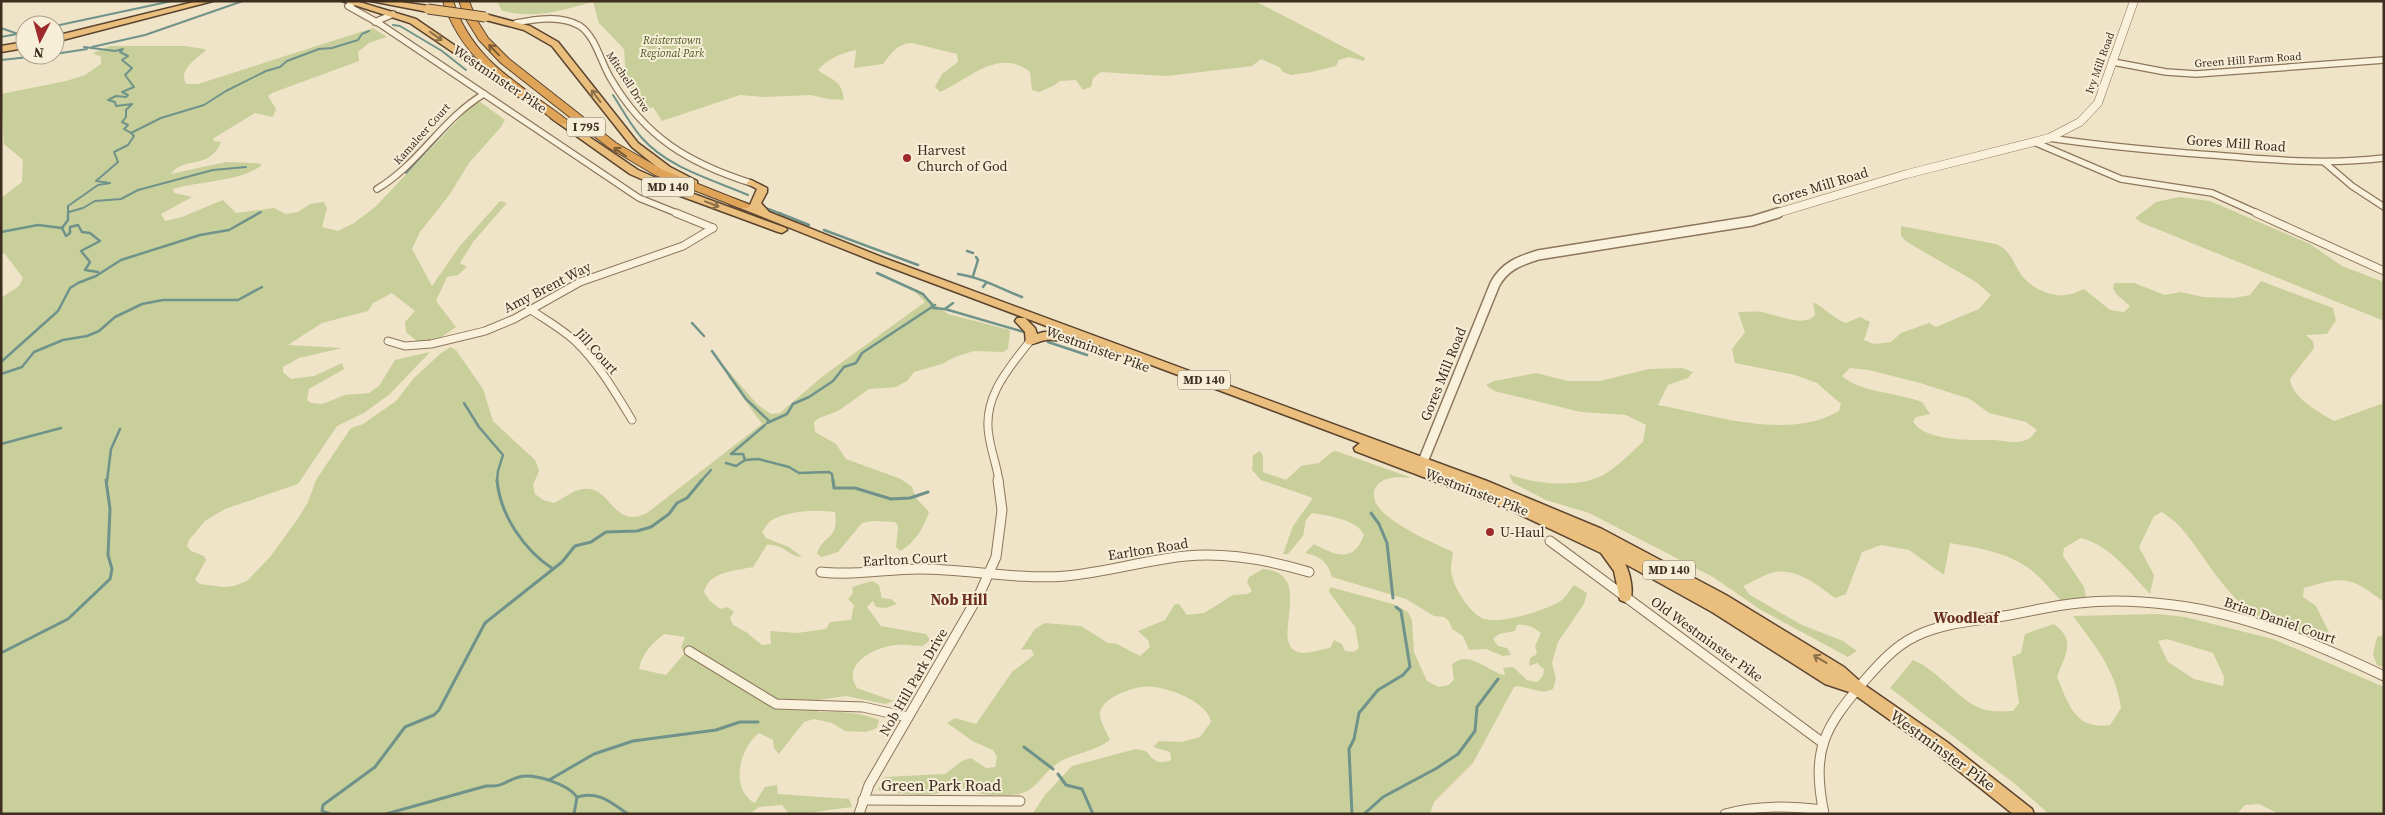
<svg xmlns="http://www.w3.org/2000/svg" width="2385" height="815" viewBox="0 0 2385 815" font-family="'Source Serif 4',serif">
<style>
.green{fill:#c9cf9b;fill-rule:evenodd}
.lines{fill:none;stroke-linecap:round;stroke-linejoin:round}
.stream-far2{stroke:#6f938a;stroke-width:2}
.stream-far1{stroke:#6f938a;stroke-width:2.5}
.stream{stroke:#6f938a;stroke-width:3}
.minor-far2-casing{stroke:#8d765c;stroke-width:8}
.minor-far1-casing{stroke:#8d765c;stroke-width:9}
.minor-casing{stroke:#8d765c;stroke-width:11}
.tertiary-far1-casing{stroke:#8d765c;stroke-width:9}
.tertiary-casing{stroke:#8d765c;stroke-width:12}
.trunk-casing{stroke:#5b4430;stroke-width:3}
.motorway-casing{stroke:#5b4430;stroke-width:2}
.minor-far2{stroke:#faf1dc;stroke-width:5.5}
.minor-far1{stroke:#faf1dc;stroke-width:7}
.minor{stroke:#faf1dc;stroke-width:9}
.tertiary-far1{stroke:#faf1dc;stroke-width:8}
.tertiary{stroke:#faf1dc;stroke-width:9}
.trunk{fill:#eabe7c;fill-rule:evenodd}
.motorway{fill:#e0a458;fill-rule:evenodd}
.trunk-bridge-casing{stroke:#5b4430;stroke-width:11;stroke-linecap:butt}
.trunk-bridge{stroke:#eabe7c;stroke-width:9}
.oneway{stroke:#8b6f49}
.oneway2{stroke:#7e5d36}
.poi-dot{fill:#9e2a2b;stroke:#f7eed8;stroke-width:2}
.labels{text-anchor:middle;dominant-baseline:central;stroke-width:4;stroke-linejoin:round;paint-order:stroke}
.far-park-label{font-size:11px;font-style:italic;fill:#4d5a26;stroke:#f7eed8}
.far-street-label{font-size:11px;fill:#3d2e20;stroke:#f7eed8}
.shield{fill:#f7eed8;stroke:#756857;stroke-width:1}
.shield-label{font-size:12px;font-weight:bold;fill:#3d2e20}
.street-label{font-size:14px;fill:#3d2e20;stroke:#f7eed8}
.poi-label{font-size:14px;fill:#3d2e20;stroke:#f7eed8;text-anchor:start}
.neighbourhood-label{font-size:15px;font-weight:bold;fill:#6b2e1e;stroke:#f7eed8}
.near-street-label{font-size:16px;fill:#3d2e20;stroke:#f7eed8}
</style>
<rect width="100%" height="100%" fill="#f0e4c8"/>
<g class="green">
<path d="M497 1H1255L1365 58 1364 61 1349 57 1339 60 1336 66 1312 72 1291 75 1283 72 1279 67 1261 59 1252 66 1167 76 1101 72 1093 78 1091 87 1083 90 1076 80 1060 81 1053 86 1039 92 1032 90 1030 72C998 47 970 79 940 92L935 87 942 74 958 62 957 54 912 43C896 44 892 53 883 64L854 68 856 50C842 53 827 59 818 70 832 81 842 79 844 100L828 99 811 95 765 97 740 95 662 121 653 107 643 111 626 79 624 49 599 23 593 2C559 11 537 19 502 11Z"/>
<path d="M373 28 387 37 369 43 358 52 359 61 272 93 268 96 276 109 273 117 255 113 214 138 213 141 221 142C209 171 185 155 171 174L226 162 257 163 262 165C241 182 199 181 173 189L174 193 192 197 161 214 165 221 182 217 223 200 236 213 274 208 286 214 298 212 310 204 324 202 327 208 322 227 338 231 354 223 375 207 460 118 475 98 505 120 501 127 469 163 450 194 420 232 412 249 432 286 459 247 500 201 507 203 473 242 460 263 467 267 458 275 447 277 436 301 456 327 437 340 418 342 406 332 405 322 415 311 392 293 373 303 368 311 322 323 288 345 342 348 299 358 283 367V372L291 379 314 376 342 363 344 369 309 389 307 400 311 403 322 404 345 395 369 393 379 386 395 360 430 352 390 394 364 413 337 426 298 484 225 509 205 521 189 540 187 546 191 551 204 556 206 560 195 580 200 584 224 587 234 586 247 581 270 557 299 517 308 502 316 480 351 428 363 424 396 401 414 378 440 354 450 347 456 350 483 389 493 421 535 460 539 471 533 485 535 494 543 500 554 503C563 499 573 490 583 489 612 485 612 530 647 513L762 424 728 377 724 366 757 404 771 414 780 413 823 376 925 302 917 294 916 289 948 314 1010 330 1008 349 1003 352 974 351 955 357 942 364 914 372 907 381 896 387 869 389 838 411 819 418 814 422 815 432 836 444 846 459 901 479 912 487 916 498 929 512C924 527 915 543 900 551L896 547 898 526 895 522 872 521 862 523 838 552 822 557 817 554C823 533 839 542 835 512 816 510 789 510 772 520 768 522 765 528 762 532L766 538 789 547 802 557C788 557 783 543 767 545L753 567C735 571 709 571 704 592L710 601 720 609 728 607 734 612 730 618 733 625 746 632 762 645 771 644 770 631 797 633 826 629 830 622 851 620 854 605 848 599 853 593 852 587 872 581 879 585 882 598 891 599 897 604 886 608 876 607 873 601 867 607 881 626 926 634 930 640 923 646C914 646 905 644 896 645 875 647 841 664 857 688L894 701 885 704 846 696 818 700 813 708 819 712C841 711 858 712 879 720L877 728 866 732 845 731 832 723 814 719 804 722 779 754 774 748 773 740 759 733C740 747 729 789 755 803L765 787 777 785 778 794 849 799 852 807C831 809 811 814 789 814L782 805 759 807 749 814H1V298L19 286 23 278 5 254 1 253V198L22 182 23 160 4 144 1 94 66 81 85 75 101 64V57L93 53 110 46H185L204 49 206 50C197 59 178 69 186 84H198ZM664 634 685 637 681 648 685 653 666 675 639 669C641 655 653 642 664 634Z"/>
<path d="M2179 197 2210 201 2310 244 2342 266 2384 282V321L2142 223 2135 218 2156 202Z"/>
<path d="M1901 226 1996 244C2012 251 2013 264 2023 277 2032 288 2051 297 2065 295 2071 295 2079 291 2084 289L2110 310 2124 312 2130 306 2116 294 2113 288 2114 283H2134L2165 295 2181 292 2203 297 2234 298 2250 295 2261 281 2333 308 2336 320 2327 334 2306 335 2313 341 2314 348 2290 379C2291 397 2320 413 2334 421L2384 403V602C2349 576 2345 576 2304 588L2303 597 2316 606 2329 632 2326 640C2304 633 2264 626 2247 610 2231 595 2215 575 2203 557 2190 539 2181 524 2162 512L2154 516 2139 547 2154 575 2150 594C2129 572 2111 546 2081 538L2064 548 2063 556 2084 587 2086 597 2062 602C2052 591 2042 579 2031 570 2008 552 1978 548 1950 543L1944 575 1909 550 1881 545 1862 552 1846 594 1835 598C1818 585 1794 566 1771 573 1762 576 1752 582 1743 586L1750 595 1802 625 1843 641 1857 651 1848 657 1761 610 1713 577 1589 513 1546 500 1513 483 1509 474C1532 484 1578 488 1601 476 1616 469 1630 453 1643 442L1646 425 1626 415 1581 412 1494 391 1486 385 1494 381 1536 373 1568 381H1600L1649 369 1682 368 1693 372 1688 378 1668 385 1658 405C1713 415 1789 441 1839 411L1841 404 1817 383 1795 375 1735 363 1732 349 1745 332 1738 312C1746 312 1754 311 1762 312 1778 315 1803 328 1815 315L1813 302C1825 308 1833 318 1846 323L1860 317 1870 322 1864 340 1874 344 1891 342 1901 333 1929 323 1936 327 1979 309 1991 295 1976 282 1907 242 1901 236ZM1850 368 1869 370 1920 383 1970 399 1989 413 2026 422 2037 430C2033 434 2031 439 2026 440 2016 444 2004 441 1994 440 1974 440 1924 442 1913 421L1916 417 1930 414 1922 402C1900 393 1858 392 1842 376Z"/>
<path d="M1260 451 1263 456V472L1286 480 1301 466 1319 463 1332 452 1336 451 1412 478C1400 477 1384 475 1376 487 1360 514 1435 543 1453 552 1452 558 1451 565 1451 571 1453 586 1467 609 1480 617 1495 627 1548 610 1562 600 1566 596 1570 590 1574 585L1587 593 1584 604 1558 642 1552 663 1556 679 1553 689 1544 692 1518 686 1514 687 1473 763 1434 802 1430 814H1029L1033 813 1045 795 1072 766 1136 749 1146 751C1154 761 1159 765 1171 760L1170 752 1153 747 1159 741 1181 742 1200 737 1211 722C1208 701 1161 683 1141 687 1128 689 1098 700 1100 716 1101 723 1107 733 1110 740 1096 751 1076 753 1061 761 1048 768 1041 782 1029 790 1012 800 982 793 964 792L962 784 954 780C950 785 946 792 939 793 923 797 895 793 878 790L884 777 945 774 962 761 971 758 986 768 995 767 997 757 993 750 974 742 947 723 955 718 976 724 1012 672 1034 655 1031 649 1021 650 1035 629 1045 623 1081 626 1108 643 1117 644 1140 656 1150 647 1148 640 1138 631 1165 620 1175 604H1179L1187 615 1204 613 1233 595 1247 594 1252 591 1247 582 1249 577 1263 569C1320 573 1263 650 1303 653 1311 653 1322 649 1330 648L1334 640 1342 644 1345 651 1354 652 1359 648 1355 627 1329 592 1330 587 1393 604 1408 612 1412 620 1414 652 1427 681 1439 687 1449 685 1454 679 1452 665C1467 648 1488 672 1505 675L1503 668 1513 667 1527 680 1537 682 1543 676 1544 669 1537 663 1529 666 1530 658 1537 654 1535 646 1541 633C1534 627 1527 624 1517 625L1515 631 1499 634 1493 639 1498 646 1507 648 1511 655 1503 656 1486 649 1469 650 1463 636 1452 629 1449 621 1444 617 1434 616 1406 599 1332 577C1327 561 1321 557 1305 553L1314 544C1335 555 1353 564 1364 535 1358 520 1327 515 1312 513L1306 520 1303 536 1288 554H1283L1293 526 1313 498 1261 480 1252 470 1253 455Z"/>
<path d="M2158 614 2185 617 2273 639 2384 687V814H2279L2259 804 2245 805 2237 814H2049L2015 784 1890 688 1913 660C1939 670 1962 705 1986 710 1994 712 2005 711 2013 711L2019 703 2012 657 2021 653 2025 634 2054 624C2077 641 2065 654 2057 677 2069 705 2075 730 2110 725L2121 708C2115 669 2096 647 2073 616ZM2167 639 2213 653 2224 677 2223 686 2194 679 2168 662 2158 641Z"/>
<path d="M2384 635V668L2377 665 2373 654 2377 637Z"/>
</g>
<g class="lines">
<g class="stream-far2">
<path d="M1 12V17"/>
<path d="M393 25 400 26 442 51 466 70"/>
<path d="M55 26 172 1"/>
<path d="M1 28 18 34"/>
<path d="M17 33 25 31"/>
<path d="M1 37 17 34"/>
<path d="M84 47 115 51 123 49 120 52 128 56 122 60 132 68 125 75 134 87 122 92 128 95 126 97 116 96 108 100 115 102 116 106 132 104 126 110V117L122 122 128 125 124 129 131 133"/>
<path d="M92 47 145 35 243 1"/>
<path d="M55 54 87 49"/>
<path d="M1 60 48 55"/>
<path d="M613 95C622 109 630 124 641 137 668 168 711 179 748 195"/>
<path d="M131 133 161 118 204 105 226 91 266 71 280 67 287 61 319 49 332 48 358 40 362 34 369 31"/>
<path d="M406 173 453 122"/>
<path d="M766 208 782 214"/>
<path d="M69 212 83 208 95 201 121 199 138 190 213 170 246 167"/>
<path d="M68 214V206L98 185 110 183 96 181 118 162 114 152 128 145 134 136 131 133"/>
<path d="M257 214 261 212"/>
</g>
<g class="stream-far1">
<path d="M779 213 809 225"/>
<path d="M62 228 68 220V213"/>
<path d="M62 228 66 236 70 233V227L78 225 82 232 90 233 100 241 81 251 90 262 85 270 98 272"/>
<path d="M824 230 918 265"/>
<path d="M1 232 38 225 62 228"/>
<path d="M967 251 973 253"/>
<path d="M877 273 923 294 934 307"/>
<path d="M958 274C980 277 1001 289 1022 297"/>
<path d="M973 276 978 260 976 257"/>
<path d="M983 287 986 283"/>
<path d="M933 308 945 309 1024 332"/>
<path d="M945 309 953 303"/>
<path d="M692 323 704 336"/>
<path d="M1048 342 1087 355"/>
<path d="M712 351 746 399 770 422"/>
<path d="M1 362 58 311 70 288 78 283 96 276 121 260 200 235 229 230 259 213"/>
<path d="M1 374 22 367 34 352 63 340 87 336 99 331 115 317 142 304 163 300H238L262 287"/>
<path d="M464 403 479 427 503 455 498 471 497 481"/>
<path d="M767 423 787 414 793 404 809 397 833 381 844 367 856 363 862 353 935 305"/>
<path d="M1 444 61 428"/>
<path d="M731 454 765 425"/>
<path d="M732 454H743L745 460"/>
<path d="M726 463 736 466 745 460 758 459 789 467 799 473 829 472 832 474 833 481"/>
<path d="M107 481 111 449 120 429"/>
<path d="M701 481 711 470"/>
</g>
<g class="stream">
<path d="M497 480C500 515 524 550 553 569"/>
<path d="M833 480 834 488H855L891 499 910 498 928 492"/>
<path d="M1371 513 1379 524 1387 543 1393 598"/>
<path d="M1 653 68 619 110 579 112 569 108 555 110 509 106 480"/>
<path d="M1024 747 1053 769"/>
<path d="M1058 774 1066 785 1082 789 1093 814"/>
<path d="M549 780 594 754 633 741 716 730 740 722H758"/>
<path d="M577 797C599 791 610 802 628 814"/>
<path d="M330 814 322 811 323 805 375 767 405 727 434 715 439 710 485 623 562 562 575 546 591 542 606 532 637 531 651 527 669 514 677 503 687 498 702 480"/>
<path d="M386 814 486 786C505 787 504 781 519 777 534 773 568 784 577 797"/>
<path d="M574 814 577 797"/>
<path d="M1352 814 1349 749 1354 739 1359 713 1378 690 1403 675 1410 667 1401 611 1396 607"/>
<path d="M1364 814 1383 797 1437 768 1458 754 1475 731 1477 707 1498 679"/>
</g>
<defs>
<g id="minor-far2">
<path d="M353 3 348 6 380 24 639 198 679 214"/>
<path d="M375 22 393 14"/>
<path d="M516 23C536 19 561 15 580 26 596 37 601 63 611 79 645 137 688 163 751 183"/>
<path d="M2113 62 2166 72 2196 74 2384 60"/>
<path d="M2049 138C2103 146 2158 151 2212 155 2270 160 2327 165 2384 158"/>
<path d="M2034 142 2121 179 2212 193 2259 214"/>
<path d="M2324 162 2352 186 2384 207"/>
<path d="M377 189C419 164 442 119 484 94"/>
</g>
<g id="minor-far1">
<path d="M676 213 713 228"/>
<path d="M2256 213 2384 271"/>
<path d="M531 310C546 320 562 329 575 341 599 364 615 392 632 420"/>
<path d="M388 341 405 346 431 344 485 331 514 319 580 282 683 246 713 228"/>
<path d="M999 481C997 466 991 451 989 436 982 398 1008 369 1030 341"/>
</g>
<g id="minor">
<path d="M1550 541 1823 743"/>
<path d="M821 572C854 576 886 569 919 569 969 569 1017 580 1066 576 1107 572 1146 560 1186 556 1228 552 1269 560 1309 572"/>
<path d="M689 651 776 704 863 707 908 717"/>
<path d="M863 800 1020 801"/>
<path d="M859 814 869 785 980 593 996 557 1002 510 998 480"/>
<path d="M1725 814C1758 805 1790 806 1823 810"/>
<path d="M1824 814C1811 749 1824 728 1865 680 1880 663 1895 646 1916 636 1943 623 1974 621 2004 616 2029 612 2054 605 2079 603 2110 599 2142 601 2173 605 2247 614 2317 644 2384 676"/>
</g>
<path id="tertiary-far1" d="M1774 214 1907 174 2049 138 2080 122 2098 103 2134 1"/>
<path id="tertiary" d="M1420 469 1495 284C1505 266 1519 261 1538 255L1752 221 1778 213"/>
<g id="trunk">
<path d="M198 1H213L55 42V36Z"/>
<path d="M342 1H356L416 19 527 95 525 97H519L410 23Z"/>
<path d="M371 1H394L428 6 432 9 428 12Z"/>
<path d="M485 14 530 26 558 42 638 143 670 167 697 181V185H689L662 171 632 147 552 46 524 30 482 19V15Z"/>
<path d="M25 42V48L1 52V46Z"/>
<path d="M554 113 638 170 683 190 786 228 787 230 782 233 778 232 675 194 630 174 551 118V114Z"/>
<path d="M751 180 767 188V192L761 203 769 212 884 258 1487 481 1602 529 1726 595 1844 667 1863 684 1947 742 2032 809 2034 814H2013L1935 752 1852 693 1825 684 1712 612 1631 567 1625 564C1630 572 1634 592 1630 600L1625 602 1620 600 1614 571 1601 553 1510 510 1355 451 1354 448 1360 443 1071 335 1070 340C1062 342 1054 339 1046 340 1038 341 1033 346 1026 344L1025 332 1015 321 1017 318H1025L1035 328 1037 334 1044 332 1065 333 876 262 730 204 729 202 734 199 750 205 757 189 746 183Z"/>
</g>
<g id="motorway">
<path d="M443 1H453C473 62 519 83 567 120V124H559C511 87 463 63 443 1Z"/>
<path d="M459 1H469L476 19 488 38 509 59 616 143 663 170 748 204 750 206 748 208H740L655 175 608 147 501 63 479 40 466 19Z"/>
</g>
</defs>
<use href="#minor-far2" class="minor-far2-casing"/>
<use href="#minor-far1" class="minor-far1-casing"/>
<use href="#minor" class="minor-casing"/>
<use href="#tertiary-far1" class="tertiary-far1-casing"/>
<use href="#tertiary" class="tertiary-casing"/>
<use href="#trunk" class="trunk-casing"/>
<use href="#motorway" class="motorway-casing"/>
<use href="#minor-far2" class="minor-far2"/>
<use href="#minor-far1" class="minor-far1"/>
<use href="#minor" class="minor"/>
<use href="#tertiary-far1" class="tertiary-far1"/>
<use href="#tertiary" class="tertiary"/>
<use href="#trunk" class="trunk"/>
<use href="#motorway" class="motorway"/>
<defs>
<path id="trunk-bridge" d="M428 9 485 17"/>
</defs>
<use href="#trunk-bridge" class="trunk-bridge-casing"/>
<use href="#trunk-bridge" class="trunk-bridge"/>
</g>
<defs><path id="oneway-shaft" d="M-6 0H5M1.5-3L5.5 0L1.5 3" fill="none" stroke-width="1.6" stroke-linecap="round" stroke-linejoin="round" transform="scale(1.25)"/></defs>
<g class="oneway">
<use href="#oneway-shaft" transform="translate(436 36) rotate(35)"/>
<use href="#oneway-shaft" transform="translate(596 96) rotate(-127)"/>
<use href="#oneway-shaft" transform="translate(712 204) rotate(21)"/>
<use href="#oneway-shaft" transform="translate(1820 659) rotate(-149)"/>
</g>
<g class="oneway2">
<use href="#oneway-shaft" transform="translate(494 50) rotate(-134)"/>
<use href="#oneway-shaft" transform="translate(620 152) rotate(-144)"/>
</g>
<g class="poi-dot">
<circle cx="907" cy="158" r="5"/>
<circle cx="1490" cy="532" r="5"/>
</g>
<g class="labels">
<g class="far-park-label">
<text x="672" y="40">Reisterstown<tspan x="672" dy="13">Regional Park</tspan></text>
</g>
<g class="far-street-label">
<text transform="translate(2248 60) rotate(-4)">Green Hill Farm Road</text>
<text transform="translate(2100 63) rotate(-70)">Ivy Mill Road</text>
<text transform="translate(628 82) rotate(57)">Mitchell Drive</text>
<text transform="translate(422 134) rotate(-48)">Kamaleer Court</text>
</g>
<g class="shield">
<rect x="567" y="117.5" width="38" height="19" rx="4"/>
<rect x="642" y="177.5" width="52" height="19" rx="4"/>
<rect x="1178" y="370.5" width="52" height="19" rx="4"/>
<rect x="1643" y="560.5" width="52" height="19" rx="4"/>
</g>
<g class="shield-label">
<text x="586" y="127">I 795</text>
<text x="668" y="187">MD 140</text>
<text x="1204" y="380">MD 140</text>
<text x="1669" y="570">MD 140</text>
</g>
<g class="street-label">
<text transform="translate(500 79) rotate(34)">Westminster Pike</text>
<text transform="translate(2236 143) rotate(4)">Gores Mill Road</text>
<text transform="translate(1820 186) rotate(-17)">Gores Mill Road</text>
<text transform="translate(547 287) rotate(-27)">Amy Brent Way</text>
<text transform="translate(1098 349) rotate(20)">Westminster Pike</text>
<text transform="translate(597 351) rotate(48)">Jill Court</text>
<text transform="translate(1443 374) rotate(-68)">Gores Mill Road</text>
<text transform="translate(1477 492) rotate(21)">Westminster Pike</text>
<text transform="translate(1148 549) rotate(-9)">Earlton Road</text>
<text transform="translate(905 559) rotate(-3)">Earlton Court</text>
<text transform="translate(2280 620) rotate(19)">Brian Daniel Court</text>
<text transform="translate(1707 639) rotate(36)">Old Westminster Pike</text>
<text transform="translate(913 682) rotate(-60)">Nob Hill Park Drive</text>
</g>
<g class="poi-label">
<text x="917" y="150">Harvest<tspan x="917" dy="16">Church of God</tspan></text>
<text x="1500" y="532">U-Haul</text>
</g>
<g class="neighbourhood-label">
<text x="959" y="599">Nob Hill</text>
<text x="1966" y="617">Woodleaf</text>
</g>
<g class="near-street-label">
<text transform="translate(1943 750) rotate(36)">Westminster Pike</text>
<text x="941" y="785">Green Park Road</text>
</g>
</g>
<rect width="2385" height="815" fill="none" stroke="#3d2e20" stroke-width="5"/>
<g transform="translate(40 40) rotate(186)"><circle r="24" fill="#f7eed8" stroke="#ada18e"/>
<path d="M0-4L9 19L0 12L-9 19Z" fill="#9e2a2b"/>
<text y="-8" font-size="14" font-weight="bold" text-anchor="middle" fill="#3d2e20">N</text>
</g>
</svg>
